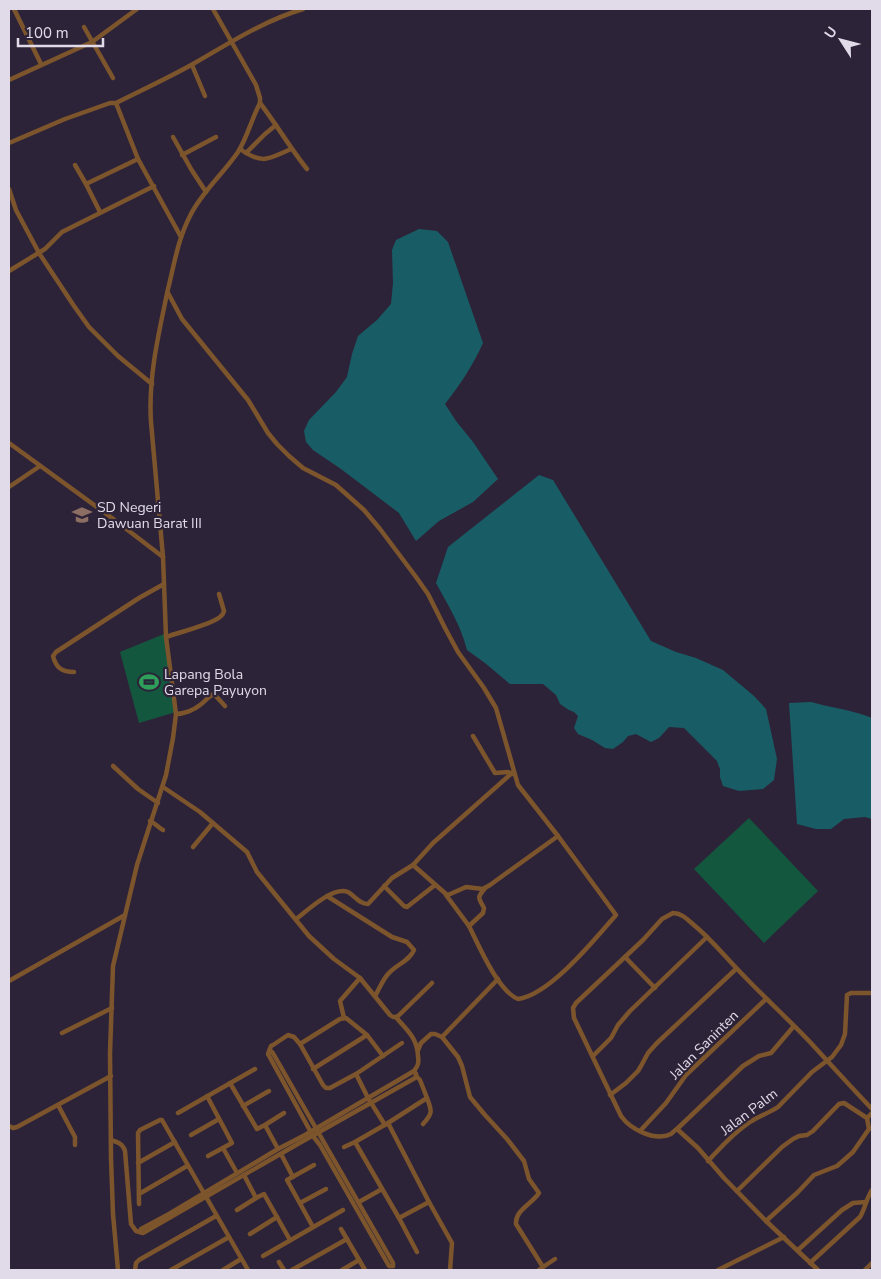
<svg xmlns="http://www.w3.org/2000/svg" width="881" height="1279" viewBox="0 0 881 1279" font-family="'Nunito Sans',sans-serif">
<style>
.green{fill:#13573e}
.water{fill:#185d65}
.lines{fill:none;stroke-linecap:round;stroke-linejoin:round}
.minor{stroke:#7d552c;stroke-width:4.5}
.labels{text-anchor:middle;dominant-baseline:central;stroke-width:4.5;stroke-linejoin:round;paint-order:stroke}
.poi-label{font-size:14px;fill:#e1dbe9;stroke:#2d2338;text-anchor:start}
.street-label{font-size:14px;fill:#e1dbe9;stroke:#2d2338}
</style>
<rect width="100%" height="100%" fill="#2d2338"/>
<g class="green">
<path d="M164 634 176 712 139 723 120 652Z"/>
<path d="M749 818 818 891 764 943 694 869Z"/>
</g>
<g class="water">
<path d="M419 229 437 231 448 242 483 343C473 365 460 385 445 404L456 421 473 442 498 479 473 502 439 521 416 541 399 513 341 469 313 450 306 442 304 431 309 420 336 392 347 377 352 354 358 336 377 320 391 304 393 283 392 250 396 240Z"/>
<path d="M539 475 553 480 651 641 676 652 696 658 723 670 754 696 766 709 777 759 774 780 763 789 739 791 723 786 720 777V769L717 761 684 728 669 727 659 738 651 742 636 734 628 736 623 742 613 749 605 748 592 740 578 734 574 728 578 716 574 712 569 710 560 704 556 695 543 684H510L485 663 467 650C461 626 448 605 436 583L448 547Z"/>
<path d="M811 702C832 708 853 710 872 718V819L865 817 844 819 831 829H816L797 824 789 703Z"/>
</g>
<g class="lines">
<g class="minor">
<path d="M14 9 41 64"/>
<path d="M84 27 113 78"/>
<path d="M192 65 205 96"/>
<path d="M9 80 92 42 137 9"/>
<path d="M116 103 138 159 181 237"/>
<path d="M260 103C277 125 290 148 307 169"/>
<path d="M173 137 191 169 206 192"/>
<path d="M9 143 65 119 110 103H116C142 90 168 78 193 64 228 44 263 21 303 9"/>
<path d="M240 149C263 165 268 159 291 149"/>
<path d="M246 153 265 134 276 125"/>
<path d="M182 155 216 137"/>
<path d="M75 165 86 184"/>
<path d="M9 189 16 210 39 253 74 306 89 327 118 356 152 384"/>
<path d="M100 212 86 184 138 159"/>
<path d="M9 271 45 249 62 232 154 186"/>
<path d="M168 293 182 319 248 400 268 433 277 444 289 456 303 468 336 485 364 510 380 529 416 577 428 594 445 628 458 652 484 688 496 708 518 785 558 836 616 915C595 939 550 995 518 999 498 991 479 946 469 926L483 913 484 908C478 897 477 898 485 888"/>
<path d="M9 443 112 518 163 557"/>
<path d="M9 487 40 466"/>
<path d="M166 637C180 632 210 625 220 617 223 615 223 614 224 611L219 594"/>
<path d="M74 672C62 672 56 668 53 656L56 652 139 598 164 584"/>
<path d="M176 714C184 714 194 710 200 705 206 701 208 696 214 694L225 706"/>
<path d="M473 736 495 773 508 772 512 774"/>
<path d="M113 766 138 789 158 803"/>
<path d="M163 787 200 812 247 852 257 872 309 936 334 959 360 978 390 1015 393 1017H397L432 983"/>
<path d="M150 821C155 823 158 827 163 830"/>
<path d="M193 847 213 823"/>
<path d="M413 865 446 894 448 895 466 887 483 889 490 885 558 836"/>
<path d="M384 886 404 906 407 907 435 885"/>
<path d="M446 895 469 926"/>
<path d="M327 896 392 937 407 942 414 950C410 960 398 964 390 972 383 978 380 988 375 996"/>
<path d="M296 919C308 910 333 886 348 892 355 896 359 904 368 904L392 878 413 865 433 843 513 772"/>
<path d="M625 957 655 988"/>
<path d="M9 981 125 915"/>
<path d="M396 1017C407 1031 417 1037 418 1056 419 1063 418 1066 414 1071"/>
<path d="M344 1018 340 1001 360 978"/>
<path d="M794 1026 771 1053 759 1056 743 1066 677 1129C675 1130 673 1132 671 1134 655 1142 630 1129 621 1116L574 1018 573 1008 576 1003 643 940 662 919 673 913C682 913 688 920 695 926 712 940 727 959 743 975 765 998 788 1019 810 1042 831 1065 851 1087 872 1109"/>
<path d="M62 1033 112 1008"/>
<path d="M442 1037 498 979"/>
<path d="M300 1044 340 1019 346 1018 367 1035 383 1056"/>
<path d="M418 1050 421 1043 431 1034H435L442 1037 458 1057 462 1066 470 1097 485 1115 507 1139 524 1161 529 1179 539 1193C532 1204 515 1210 516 1224L543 1267 539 1270"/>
<path d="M269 1051 272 1052 274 1055 393 1263V1266"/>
<path d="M593 1056 611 1038 618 1025 630 1011 707 937"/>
<path d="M313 1069 367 1035"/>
<path d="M356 1074 368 1098 385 1125"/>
<path d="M416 1076 420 1080 427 1098"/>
<path d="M230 1083 257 1129 265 1125 278 1149"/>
<path d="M610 1095 626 1083 638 1071 641 1066 648 1053 657 1043 736 969"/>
<path d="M207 1096 232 1143 208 1156"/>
<path d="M58 1105 75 1137V1145"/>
<path d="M243 1106 269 1091"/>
<path d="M178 1113 255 1069"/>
<path d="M388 1123 429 1202 399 1218"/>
<path d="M265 1125 284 1113"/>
<path d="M9 1126 13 1128 17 1127 111 1076"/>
<path d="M677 1129 698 1148 724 1178 766 1221 818 1270"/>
<path d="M640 1131 666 1103 686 1075 766 999"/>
<path d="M191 1135 219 1119"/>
<path d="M111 1140C118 1142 123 1144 125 1151L131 1224 136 1231 143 1233 296 1145 415 1078 416 1076V1074"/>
<path d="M344 1147 355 1142"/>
<path d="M223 1148 237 1173"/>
<path d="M281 1154 293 1177"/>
<path d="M708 1161C721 1147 734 1133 750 1122 759 1116 769 1113 778 1107L812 1072 832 1057 841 1045 845 1034 847 995 851 993H872"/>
<path d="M138 1163 175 1142"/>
<path d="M244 1175 256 1198 264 1194 290 1240"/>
<path d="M737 1191 782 1147 793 1139 799 1136 807 1135 813 1131 839 1104 844 1103 867 1118 872 1113"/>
<path d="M139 1194 187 1166"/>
<path d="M359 1202 382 1189"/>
<path d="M429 1202 452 1243 450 1270"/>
<path d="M300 1203 326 1189"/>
<path d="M139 1204 138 1133 140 1130 160 1120H162L248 1270"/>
<path d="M237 1210 256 1198"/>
<path d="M766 1221 798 1192 814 1175 837 1166 844 1160 853 1152 869 1129 867 1118"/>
<path d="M313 1227 287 1180 314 1165"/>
<path d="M341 1229 365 1270"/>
<path d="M140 1232 141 1229 169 1214 278 1149 305 1135 414 1071 416 1074"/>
<path d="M250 1234 277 1217"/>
<path d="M798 1250 842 1210 853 1203 866 1202"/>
<path d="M417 1252 399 1218 355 1142 388 1123 427 1098C432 1111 433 1113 423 1124"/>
<path d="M263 1256 343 1210"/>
<path d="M279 1262 284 1270"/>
<path d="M810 1263 860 1217C865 1209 866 1199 872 1190"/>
<path d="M393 1266H389L320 1145 313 1136 268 1054 271 1046 273 1045 288 1035 294 1037 300 1044 323 1085 326 1088H330L356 1074 402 1043"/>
<path d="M543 1267 555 1259"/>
<path d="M118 1270 113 1214 111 1158 110 1053 113 966 137 865 166 775 173 738 176 714 166 637 163 557 151 422C148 377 159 332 168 289 174 265 178 239 190 216 201 193 223 174 238 152 247 138 252 118 260 103V98L256 85 213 9"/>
<path d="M135 1270 136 1263 139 1260 216 1216"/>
<path d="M171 1270 229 1237"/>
<path d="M223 1270 241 1259"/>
<path d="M292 1270 347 1239"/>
<path d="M342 1270 359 1260"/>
<path d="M718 1270 784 1237"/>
<path d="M865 1270 872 1263"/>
</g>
</g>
<defs>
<symbol id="school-bare" viewBox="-9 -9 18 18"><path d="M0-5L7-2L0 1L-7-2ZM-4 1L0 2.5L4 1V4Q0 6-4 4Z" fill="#8d6e63" stroke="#2d2338" stroke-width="2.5" paint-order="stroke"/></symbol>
<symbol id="stadium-bare" viewBox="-9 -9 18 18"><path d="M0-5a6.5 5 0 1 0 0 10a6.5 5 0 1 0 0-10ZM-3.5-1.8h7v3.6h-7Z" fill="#2e9e5b" stroke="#2d2338" stroke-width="2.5" paint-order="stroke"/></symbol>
</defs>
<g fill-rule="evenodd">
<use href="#school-bare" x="68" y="501" width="28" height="28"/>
<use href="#stadium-bare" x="135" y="668" width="28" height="28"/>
</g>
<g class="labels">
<g class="poi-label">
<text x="97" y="507">SD Negeri<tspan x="97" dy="16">Dawuan Barat III</tspan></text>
<text x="164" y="674">Lapang Bola<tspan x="164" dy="16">Garepa Payuyon</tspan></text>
</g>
<g class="street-label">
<text transform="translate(704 1045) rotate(-45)">Jalan Saninten</text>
<text transform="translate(749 1112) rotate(-37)">Jalan Palm</text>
</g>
</g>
<rect width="881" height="1279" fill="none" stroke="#e1dbe9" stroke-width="20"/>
<g transform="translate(841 40) rotate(306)" stroke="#2d2338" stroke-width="4" paint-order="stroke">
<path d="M0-4L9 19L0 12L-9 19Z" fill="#e1dbe9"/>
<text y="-8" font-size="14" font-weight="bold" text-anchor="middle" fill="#e1dbe9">U</text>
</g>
<path d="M18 38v8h85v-8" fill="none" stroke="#e1dbe9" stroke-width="2.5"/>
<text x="25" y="38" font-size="15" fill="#e1dbe9" stroke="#2d2338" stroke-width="4" paint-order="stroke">100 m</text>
</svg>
